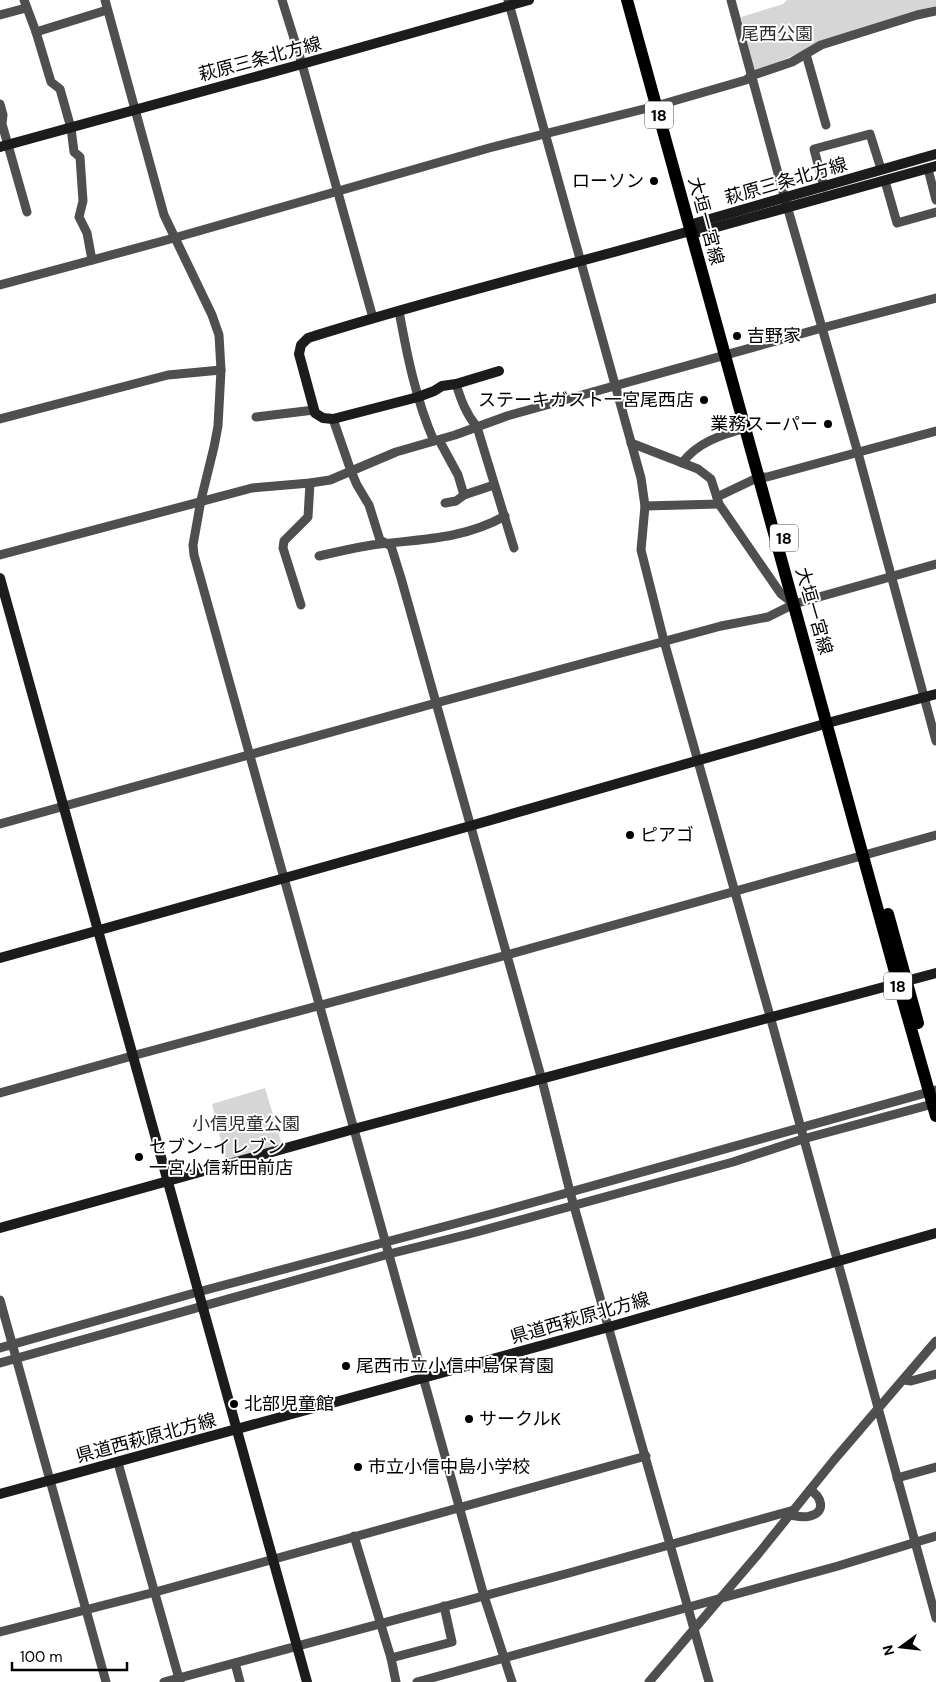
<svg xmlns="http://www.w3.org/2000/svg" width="936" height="1682" viewBox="0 0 936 1682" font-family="'DM Sans','Noto Sans JP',sans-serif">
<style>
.green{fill:#d6d6d6}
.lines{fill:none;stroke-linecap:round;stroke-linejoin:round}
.street{stroke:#4f4f4f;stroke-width:9}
.secondary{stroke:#1c1c1c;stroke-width:10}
.primary{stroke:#000;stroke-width:12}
.poi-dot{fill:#000;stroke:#fff;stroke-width:2}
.labels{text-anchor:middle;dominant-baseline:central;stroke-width:4;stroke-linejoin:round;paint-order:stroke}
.shield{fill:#fff;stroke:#4c4c4c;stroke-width:1}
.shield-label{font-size:16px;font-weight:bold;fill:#000}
.park-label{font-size:18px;fill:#2d2d2d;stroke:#fff}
.street-label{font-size:18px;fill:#000;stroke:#fff}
.poi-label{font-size:18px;fill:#000;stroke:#fff;text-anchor:start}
</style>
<rect width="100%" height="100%" fill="#fff"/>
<g class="green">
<path d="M787 0H936V6L927 8 811 48 754 72 741 17 783 4Z"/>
<path d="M265 1088 282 1145 226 1161 212 1104Z"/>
</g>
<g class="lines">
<g class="street">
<path d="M24 0 36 32 107 10"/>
<path d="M105 0 164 215 212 315 219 335 221 370 218 426 214 447 201 500 193 545 194 555 484 1596 512 1682"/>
<path d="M282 0 302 64 373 318"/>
<path d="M508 0 641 478 645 506 641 550 664 641 770 1016 936 1618"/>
<path d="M731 0 785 199 858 453 936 741"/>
<path d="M0 15 26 8"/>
<path d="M36 32 51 82 60 89 71 128 74 152 80 157 83 201 79 217 87 233 92 260"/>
<path d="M806 54 826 125"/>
<path d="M0 104 3 115 2 124 27 212"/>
<path d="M928 169 936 200"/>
<path d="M885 181 897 223 936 212"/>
<path d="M824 187 814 149 870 134 881 169"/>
<path d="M0 285 174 238 489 148 656 106 746 80 751 76 792 62 821 45 917 15 936 11"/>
<path d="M399 311C407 355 416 400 434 441"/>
<path d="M456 384C461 400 466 414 477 427L514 548"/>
<path d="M256 417 314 410"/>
<path d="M0 419 168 375 221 370"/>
<path d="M333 419 351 471 357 485 369 505 380 540 391 546 401 578 542 1080 570 1192 709 1682"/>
<path d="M439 440 458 475 464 495"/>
<path d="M682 463C698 442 721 435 746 428"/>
<path d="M717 497 759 477H767L936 431"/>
<path d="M445 503 456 501 464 495 494 485"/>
<path d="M645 506 719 504"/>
<path d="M0 555 252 488 310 483 330 480 396 452 455 435 507 416 822 328 936 298"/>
<path d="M319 556C336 552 354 548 372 545 419 539 462 540 505 516"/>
<path d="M794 604 936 564"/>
<path d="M301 605 283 548 284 541 308 517 310 483"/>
<path d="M0 824 436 703 721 626 768 617 794 604 781 594 719 504 711 479 698 469 631 443"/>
<path d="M0 1093 132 1056 507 955 936 835"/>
<path d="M0 1300 106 1682"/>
<path d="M0 1348 198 1292 495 1213 936 1090"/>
<path d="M0 1363 389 1254 469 1234 733 1162 803 1139 936 1103"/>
<path d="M904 1380 911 1381 936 1374"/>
<path d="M118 1463 180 1682"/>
<path d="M897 1478 936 1467"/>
<path d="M790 1515C796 1516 804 1518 810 1516 827 1512 821 1496 810 1490"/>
<path d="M354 1536 391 1658 396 1682"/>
<path d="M0 1632 159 1591 646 1456"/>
<path d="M391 1658 452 1642 444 1606"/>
<path d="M235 1663 240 1682"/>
<path d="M164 1682 569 1573 794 1510"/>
<path d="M417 1682 838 1566 936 1536"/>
<path d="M649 1682 759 1553 834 1460 936 1341"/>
</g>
<g class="secondary">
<path d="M0 147 302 64 529 0"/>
<path d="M690 231 696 223 936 154"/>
<path d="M499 371 456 384 442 386 434 391 418 397 333 419 323 418 315 413 299 354 301 345 308 338C434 298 563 267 690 231L699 232 936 166"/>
<path d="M0 578 307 1682"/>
<path d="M0 958 470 826 835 721 936 694"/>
<path d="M0 1228 354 1129 936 973"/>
<path d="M0 1494 609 1327 936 1233"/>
</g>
<g class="primary">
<path d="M627 0 898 983 936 1116"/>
<path d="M888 914 918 1023"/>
</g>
</g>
<g class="poi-dot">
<circle cx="654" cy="181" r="5"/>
<circle cx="737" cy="336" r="5"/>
<circle cx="704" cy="400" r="5"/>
<circle cx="828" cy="424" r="5"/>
<circle cx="630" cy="835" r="5"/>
<circle cx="139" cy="1157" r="5"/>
<circle cx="346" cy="1366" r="5"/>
<circle cx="234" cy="1404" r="5"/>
<circle cx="469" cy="1419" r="5"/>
<circle cx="358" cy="1467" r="5"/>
</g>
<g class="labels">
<g class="shield">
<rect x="645" y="101.5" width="28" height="27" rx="4"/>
<rect x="770" y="524.5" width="28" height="27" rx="4"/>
<rect x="884" y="972.5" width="28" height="27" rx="4"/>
</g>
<g class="shield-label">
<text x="659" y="115">18</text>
<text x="784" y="538">18</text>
<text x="898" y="986">18</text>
</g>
<g class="park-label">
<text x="777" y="34">尾西公園</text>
<text x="246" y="1124">小信児童公園</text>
</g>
<g class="street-label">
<text transform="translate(260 59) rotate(-15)">萩原三条北方線</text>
<text transform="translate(786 181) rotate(-16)">萩原三条北方線</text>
<text transform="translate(706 221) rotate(75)">大垣一宮線</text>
<text transform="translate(814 611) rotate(74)">大垣一宮線</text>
<text transform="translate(580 1318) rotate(-16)">県道西萩原北方線</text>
<text transform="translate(146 1438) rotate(-15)">県道西萩原北方線</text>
</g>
<g class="poi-label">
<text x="644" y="181" text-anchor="end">ローソン</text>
<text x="747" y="336">吉野家</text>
<text x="694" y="400" text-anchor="end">ステーキガスト一宮尾西店</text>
<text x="818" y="424" text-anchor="end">業務スーパー</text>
<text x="640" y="835">ピアゴ</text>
<text x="149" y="1147">セブン-イレブン<tspan x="149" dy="21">一宮小信新田前店</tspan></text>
<text x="356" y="1366">尾西市立小信中島保育園</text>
<text x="244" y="1404">北部児童館</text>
<text x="479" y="1419">サークルK</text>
<text x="368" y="1467">市立小信中島小学校</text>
</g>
</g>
<g transform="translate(901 1647) rotate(255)" stroke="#ffffff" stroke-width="4" paint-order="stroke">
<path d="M0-4L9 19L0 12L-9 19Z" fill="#000000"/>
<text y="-8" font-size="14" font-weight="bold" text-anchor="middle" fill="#000000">N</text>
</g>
<path d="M12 1662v8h115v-8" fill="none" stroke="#000000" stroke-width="2.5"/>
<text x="20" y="1662" font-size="15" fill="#000000" stroke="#ffffff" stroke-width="4" paint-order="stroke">100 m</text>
</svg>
